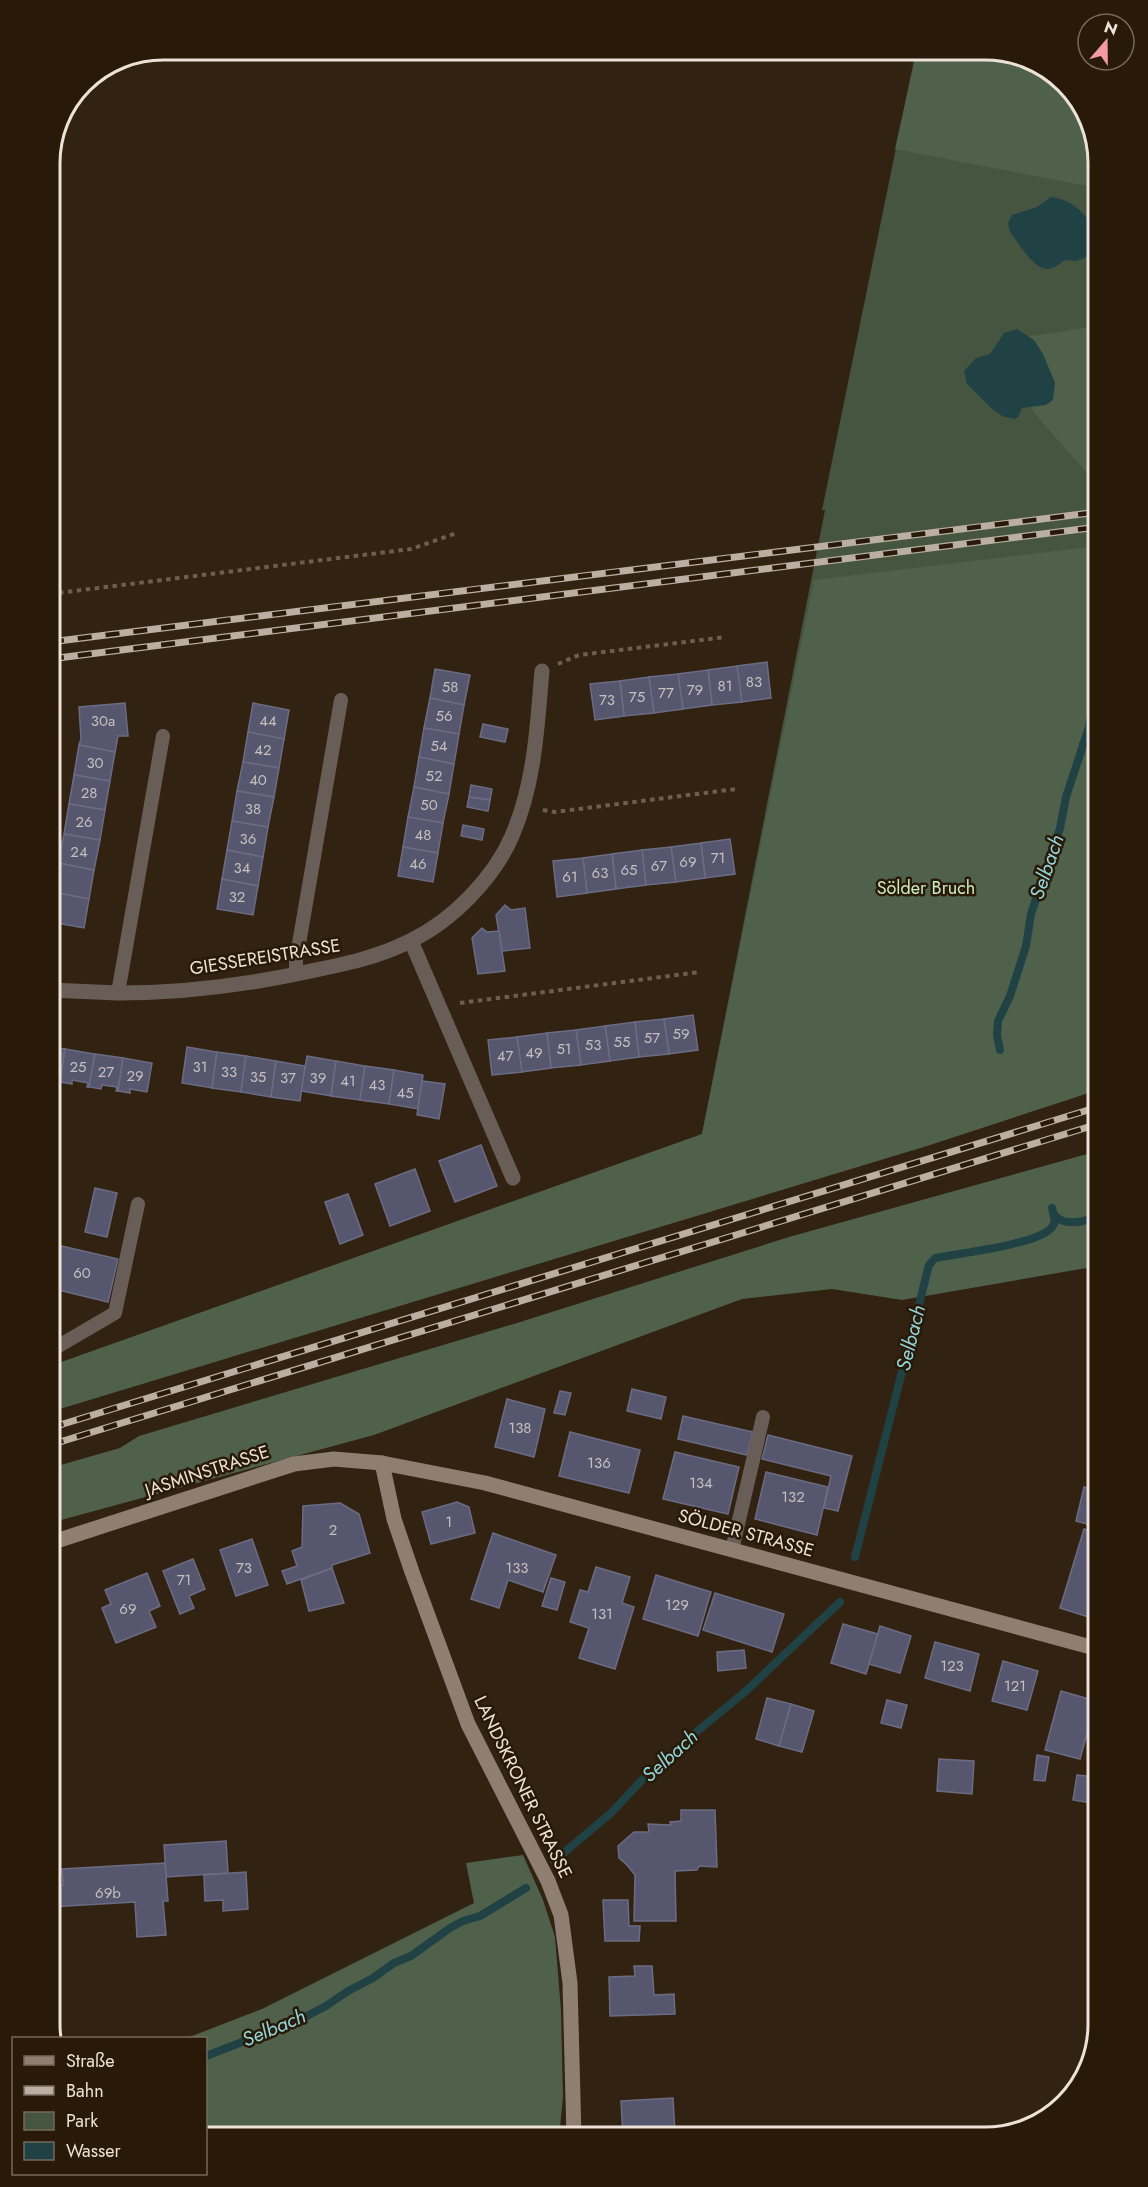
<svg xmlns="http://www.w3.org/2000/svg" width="1148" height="2187" viewBox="0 0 1148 2187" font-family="Jost,sans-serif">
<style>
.green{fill:#45553f}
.forest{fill:#50614b}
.water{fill:#204245}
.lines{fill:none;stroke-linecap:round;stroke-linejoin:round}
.stream{stroke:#204245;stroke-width:8}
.building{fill:#56576e;stroke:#6b6c83;stroke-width:1.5}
.path{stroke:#6d5f50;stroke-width:4;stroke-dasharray:4.5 4.5;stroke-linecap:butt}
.lane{stroke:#695e57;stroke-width:14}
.street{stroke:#695e57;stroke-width:15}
.secondary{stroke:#8f7e72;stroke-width:15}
.rail-casing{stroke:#baafa2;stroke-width:7}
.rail{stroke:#281908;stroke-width:4.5;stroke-dasharray:14;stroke-linecap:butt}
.labels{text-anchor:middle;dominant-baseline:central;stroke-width:5;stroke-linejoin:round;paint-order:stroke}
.number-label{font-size:15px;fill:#c6bfbd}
.park-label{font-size:18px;fill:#cbedc0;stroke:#281908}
.street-label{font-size:18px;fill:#ece2d7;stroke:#281908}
.water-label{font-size:20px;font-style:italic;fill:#92d7dd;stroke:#281908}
.rim{fill:none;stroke:#ece2d7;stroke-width:3}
</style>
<rect width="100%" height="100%" fill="#322211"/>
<path class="green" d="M916 50H993L1048 69 1090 119 1098 163V1022L702 1134 825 510H822Z"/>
<g class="forest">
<path d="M917 50H993L1048 69 1090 119 1098 163V188L895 149Z"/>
<path d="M1098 326V483H1096L1042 422 997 363 1013 339Z"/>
<path d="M1098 546V1090L927 1146 50 1412V1366L702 1134 814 580Z"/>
<path d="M1098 1151V1266L902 1300 832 1289 742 1299 374 1435 50 1523V1468L120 1448 139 1436 517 1323 789 1237Z"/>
<path d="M523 1855 543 1900 555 1937 561 2010 563 2098 559 2137H206V2038H187L262 2009 474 1903 466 1863Z"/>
</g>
<g class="water">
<path d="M1051 197C1076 201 1082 213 1098 230V253L1076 261 1065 260C1061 262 1057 267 1052 268 1036 275 1019 243 1010 232L1008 224 1012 215 1037 207Z"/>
<path d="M1017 329 1034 340 1043 354 1055 383 1053 400 1046 405 1022 408 1018 417 1014 419 1002 416 990 407 967 384 964 371 976 358 990 354 1004 333Z"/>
</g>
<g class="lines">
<g class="stream">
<path d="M1083 744 1098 743"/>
<path d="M1000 1050 997 1035 998 1021 1010 996 1026 946 1031 914 1060 828 1066 797 1089 727 1094 691 1098 682"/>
<path d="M1054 1214C1064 1228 1084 1221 1098 1217"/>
<path d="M855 1557 929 1265 935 1258C960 1253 1032 1245 1049 1230 1051 1229 1054 1224 1055 1222L1052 1208"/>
<path d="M554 1861 611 1813 642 1780 700 1729 746 1691 840 1602"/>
<path d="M206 2056 299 2020 326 2006 348 1991 373 1978 394 1963 411 1956 450 1928 463 1921 480 1916 526 1888"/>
</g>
</g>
<g class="building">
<path d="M767 662 771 698 742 702 737 666Z"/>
<path d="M737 666 742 702 712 705 708 670Z"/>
<path d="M435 669 470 675 464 705 430 698Z"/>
<path d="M708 670 712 705 683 709 678 674Z"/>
<path d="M678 674 683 709 654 713 649 677Z"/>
<path d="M649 677 654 713 624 716 620 681Z"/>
<path d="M620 681 624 716 595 720 590 684Z"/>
<path d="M430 698 464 705 459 734 424 728Z"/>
<path d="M125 703 128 736H118L115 752 79 745 81 739 79 707Z"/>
<path d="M253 703 289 710 284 739 248 732Z"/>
<path d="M483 724 508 729 505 742 480 737Z"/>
<path d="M424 728 459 734 454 764 419 757Z"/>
<path d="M248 732 284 739 279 768 243 762Z"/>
<path d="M79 745 115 752 110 781 74 775Z"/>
<path d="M419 757 454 764 449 794 414 787Z"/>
<path d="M243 762 279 768 274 797 237 791Z"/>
<path d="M74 775 110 781 105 810 69 804Z"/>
<path d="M471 785 492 789 490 800 469 797Z"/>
<path d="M414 787 449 794 443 823 408 817Z"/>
<path d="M237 791 274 797 268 827 232 821Z"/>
<path d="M469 797 490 800 488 811 467 807Z"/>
<path d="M69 804 105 810 100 840 64 834Z"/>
<path d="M408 817 443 823 438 853 403 847Z"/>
<path d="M232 821 268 827 263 857 227 850Z"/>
<path d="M463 825 484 829 482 840 461 836Z"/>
<path d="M64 834 100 840 94 870 58 863Z"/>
<path d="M730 839 735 874 705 878 701 843Z"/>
<path d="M701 843 705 878 676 882 671 847Z"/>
<path d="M403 847 438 853 433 882 398 876Z"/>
<path d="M671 847 676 882 646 885 642 850Z"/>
<path d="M227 850 263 857 258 886 222 879Z"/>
<path d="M642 850 646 885 616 889 612 854Z"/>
<path d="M612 854 616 889 587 893 583 858Z"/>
<path d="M583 858 587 893 557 897 553 861Z"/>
<path d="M58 863 94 870 89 899 53 892Z"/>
<path d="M222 879 258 886 253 915 217 909Z"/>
<path d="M53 892 89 899 84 928 50 922Z"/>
<path d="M505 905 511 910 525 908 530 948 502 951 496 915Z"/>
<path d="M482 928 487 932 499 931 505 971 478 974 472 938Z"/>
<path d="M693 1015 698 1050 669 1054 664 1019Z"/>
<path d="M664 1019 669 1054 639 1057 635 1022Z"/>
<path d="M635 1022 639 1057 610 1061 605 1026Z"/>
<path d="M605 1026 610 1061 581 1065 576 1030Z"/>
<path d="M576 1030 581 1065 551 1068 547 1033Z"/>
<path d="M547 1033 551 1068 522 1072 517 1037Z"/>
<path d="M517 1037 522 1072 492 1075 488 1040Z"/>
<path d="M50 1047 65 1049 60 1082H58L59 1078 50 1077Z"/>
<path d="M187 1047 217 1052 212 1088 182 1083Z"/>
<path d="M65 1049 95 1054 89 1087H87L88 1083 72 1080V1084L60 1082Z"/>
<path d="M217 1052 246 1056 241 1092 212 1088Z"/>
<path d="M95 1054 123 1058 118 1091H116L117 1087 102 1085 101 1089 89 1087Z"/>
<path d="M246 1056 276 1061 271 1097 241 1092Z"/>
<path d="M307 1056 336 1061 331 1096 301 1091Z"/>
<path d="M123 1058 152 1063 147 1092 130 1089V1093L118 1091Z"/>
<path d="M276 1061 305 1066 300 1101 271 1097Z"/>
<path d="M336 1061 365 1066 360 1100 331 1096Z"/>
<path d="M365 1066 394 1070 389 1104 360 1100Z"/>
<path d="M394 1070 423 1075 418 1109 389 1104Z"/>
<path d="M422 1081 445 1084 439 1119 417 1115Z"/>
<path d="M481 1145 497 1186 455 1202 439 1161Z"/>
<path d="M415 1169 430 1211 390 1226 375 1184Z"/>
<path d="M95 1188 117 1193 107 1237 85 1232Z"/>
<path d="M348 1194 363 1235 340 1244 325 1202Z"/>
<path d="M53 1244 118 1259 108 1302 50 1288V1258Z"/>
<path d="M632 1389 666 1397 661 1419 627 1411Z"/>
<path d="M560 1391 571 1393 565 1415 554 1413Z"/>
<path d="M507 1399 545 1409 534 1457 495 1447Z"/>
<path d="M683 1416 753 1432 747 1455 678 1439Z"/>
<path d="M570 1432 640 1450 629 1493 559 1476Z"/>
<path d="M768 1435 852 1456 838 1511 824 1508 831 1476 762 1459Z"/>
<path d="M675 1452 739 1467 728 1514 663 1499Z"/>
<path d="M766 1472 828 1487 817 1535 755 1519Z"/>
<path d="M1084 1487 1098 1491V1527L1076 1521Z"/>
<path d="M457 1502 469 1507 475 1533 431 1544 422 1512Z"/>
<path d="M340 1503 359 1514 370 1553 332 1565V1568L287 1584 282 1571 297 1566 292 1551 302 1547 303 1506Z"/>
<path d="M1084 1529 1098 1533V1620L1060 1608Z"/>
<path d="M493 1533 556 1555 543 1592 508 1580 499 1608 471 1599Z"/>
<path d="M252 1539 268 1585 236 1596 220 1550Z"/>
<path d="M193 1559 205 1589 189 1596 194 1608 180 1614 163 1571Z"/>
<path d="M596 1567 630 1577 622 1603 634 1607 615 1669 579 1658 589 1628 570 1622 580 1590 588 1592Z"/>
<path d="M332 1568 344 1603 309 1611 301 1580Z"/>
<path d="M147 1573 160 1606 149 1611 156 1627 116 1643 102 1608 111 1604 105 1590Z"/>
<path d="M656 1575 711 1592 698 1636 643 1619Z"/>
<path d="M551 1578 565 1582 557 1610 542 1606Z"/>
<path d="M715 1593 784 1614 772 1652 703 1630Z"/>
<path d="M843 1624 878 1634 866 1674 831 1663Z"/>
<path d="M880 1626 911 1636 900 1673 869 1664Z"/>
<path d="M935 1642 979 1654 970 1691 925 1678Z"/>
<path d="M744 1650 746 1668 718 1671 717 1652Z"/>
<path d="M1003 1661 1038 1671 1027 1710 992 1701Z"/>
<path d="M1061 1691 1096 1701 1080 1759 1045 1750Z"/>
<path d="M767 1698 791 1704 779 1746 756 1739Z"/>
<path d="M887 1700 907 1705 901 1728 881 1723Z"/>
<path d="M791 1704 814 1711 802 1752 779 1746Z"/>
<path d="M1037 1755 1049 1757 1045 1781 1034 1780Z"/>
<path d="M939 1759 974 1761 972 1794 937 1791Z"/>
<path d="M1077 1775 1095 1777 1091 1803 1073 1800Z"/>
<path d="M1096 1789H1098V1818L1092 1817Z"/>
<path d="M681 1810H715L717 1867 699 1866 697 1870 675 1871 676 1921H634L635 1875 627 1865 619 1858 618 1846 634 1832H649L648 1824 671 1825 670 1822 681 1821Z"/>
<path d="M226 1841 228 1873 166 1877 164 1845Z"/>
<path d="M165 1863 168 1901H163L166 1935 137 1937 135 1902 50 1907V1886L63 1885 62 1869Z"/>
<path d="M246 1872 248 1909 223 1911V1900L205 1901 204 1875Z"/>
<path d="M603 1900H628L629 1926H640L639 1941H605Z"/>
<path d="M634 1966H652L654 1995 674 1994 675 2014 610 2016 609 1977 635 1976Z"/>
<path d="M673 2098 675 2134 623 2137 621 2101Z"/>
</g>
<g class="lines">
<g class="path">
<path d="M50 594 411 549 457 533"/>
<path d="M558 664 579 655 726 637"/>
<path d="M543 810 555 812 736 789"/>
<path d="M460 1003 700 972"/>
</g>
<g class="lane">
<path d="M296 974V961L341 700"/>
<path d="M118 993 163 736"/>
<path d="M50 1351 115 1313 138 1204"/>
<path d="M732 1550 763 1417"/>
</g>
<g class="street">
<path d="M411 941 513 1178"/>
<path d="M50 990C72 991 95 992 118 993 182 993 247 985 311 971 345 964 379 957 410 941 452 921 494 878 512 836 535 783 537 727 542 671"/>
</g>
<g class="secondary">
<path d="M382 1463 394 1519 412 1572 468 1724 548 1881 561 1915 570 1983 574 2137"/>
<path d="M50 1543 294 1464 334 1459 382 1463 485 1483 1098 1649"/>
</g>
<defs>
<g id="rail">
<path d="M50 642 1098 512"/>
<path d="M50 659 1098 527"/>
<path d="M50 1428 1098 1107"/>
<path d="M50 1445 1098 1124"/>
</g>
</defs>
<use href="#rail" class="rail-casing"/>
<use href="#rail" class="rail"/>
</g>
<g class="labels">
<g class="number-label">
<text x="754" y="682">83</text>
<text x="725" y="686">81</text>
<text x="450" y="687">58</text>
<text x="695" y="690">79</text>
<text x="666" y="693">77</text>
<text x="637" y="697">75</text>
<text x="607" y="700">73</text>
<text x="444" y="716">56</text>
<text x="103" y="721">30a</text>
<text x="268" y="721">44</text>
<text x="439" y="746">54</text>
<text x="263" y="750">42</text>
<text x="95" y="763">30</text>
<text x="434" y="776">52</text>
<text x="258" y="780">40</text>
<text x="89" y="793">28</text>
<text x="429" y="805">50</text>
<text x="253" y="809">38</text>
<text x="84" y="822">26</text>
<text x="423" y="835">48</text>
<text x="248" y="839">36</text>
<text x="79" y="852">24</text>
<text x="718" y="858">71</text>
<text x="688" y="862">69</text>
<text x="418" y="864">46</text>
<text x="659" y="866">67</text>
<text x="242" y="868">34</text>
<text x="629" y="870">65</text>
<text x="600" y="873">63</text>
<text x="570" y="877">61</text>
<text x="237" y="897">32</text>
<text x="681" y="1034">59</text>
<text x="652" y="1038">57</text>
<text x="622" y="1042">55</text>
<text x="593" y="1045">53</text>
<text x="564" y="1049">51</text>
<text x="534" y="1053">49</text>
<text x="505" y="1056">47</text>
<text x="78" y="1067">25</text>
<text x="200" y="1067">31</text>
<text x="106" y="1072">27</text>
<text x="229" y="1072">33</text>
<text x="135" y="1076">29</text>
<text x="258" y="1077">35</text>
<text x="288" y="1078">37</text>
<text x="318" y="1078">39</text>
<text x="348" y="1081">41</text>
<text x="377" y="1085">43</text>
<text x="405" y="1093">45</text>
<text x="82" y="1273">60</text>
<text x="520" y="1428">138</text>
<text x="599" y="1463">136</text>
<text x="701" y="1483">134</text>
<text x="793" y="1497">132</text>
<text x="449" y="1522">1</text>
<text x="333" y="1530">2</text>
<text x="244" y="1568">73</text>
<text x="517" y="1568">133</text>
<text x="184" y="1580">71</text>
<text x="677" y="1605">129</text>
<text x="128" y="1609">69</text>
<text x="602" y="1614">131</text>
<text x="952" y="1666">123</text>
<text x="1015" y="1686">121</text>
<text x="108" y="1893">69b</text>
</g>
<g class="park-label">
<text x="926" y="888">Sölder Bruch</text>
</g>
<g class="street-label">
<text transform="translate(265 957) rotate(-9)">GIESSEREISTRASSE</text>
<text transform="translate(207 1471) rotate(-18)">JASMINSTRASSE</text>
<text transform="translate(746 1533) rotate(15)">SÖLDER STRASSE</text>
<text transform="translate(523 1787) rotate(64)">LANDSKRONER STRASSE</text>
</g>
<g class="water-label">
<text transform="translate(1047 867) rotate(-71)">Selbach</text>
<text transform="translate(911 1338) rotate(-76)">Selbach</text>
<text transform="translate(670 1756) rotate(-42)">Selbach</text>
<text transform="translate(274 2028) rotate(-23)">Selbach</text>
</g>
</g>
<path d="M0 0H1148V2187H0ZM163 60H985A103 103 0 0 1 1088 163V2024A103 103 0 0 1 985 2127H163A103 103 0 0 1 60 2024V163A103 103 0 0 1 163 60Z" fill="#281908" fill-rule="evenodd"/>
<path class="rim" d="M163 60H985A103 103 0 0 1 1088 163V2024A103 103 0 0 1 985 2127H163A103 103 0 0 1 60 2024V163A103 103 0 0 1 163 60Z"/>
<rect x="12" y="2037" width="195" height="138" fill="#281908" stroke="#76695b" stroke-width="1.5"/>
<rect x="24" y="2056" width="30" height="9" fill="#8f7e72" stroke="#76695b" stroke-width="1.5"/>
<text x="66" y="2067" font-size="18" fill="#ece2d7">Straße</text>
<rect x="24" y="2086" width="30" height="9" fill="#baafa2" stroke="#76695b" stroke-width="1.5"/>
<text x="66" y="2097" font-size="18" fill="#ece2d7">Bahn</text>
<rect x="24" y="2112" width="30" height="18" fill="#45553f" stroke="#76695b" stroke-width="1.5"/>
<text x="66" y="2127" font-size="18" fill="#ece2d7">Park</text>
<rect x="24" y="2142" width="30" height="18" fill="#204245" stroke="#76695b" stroke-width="1.5"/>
<text x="66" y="2157" font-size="18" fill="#ece2d7">Wasser</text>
<g transform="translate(1106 42) rotate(20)"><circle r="28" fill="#281908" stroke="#76695b" stroke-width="1.5"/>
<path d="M0-4.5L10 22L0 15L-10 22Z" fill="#f49aa7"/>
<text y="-9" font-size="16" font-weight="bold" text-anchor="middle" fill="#ece2d7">N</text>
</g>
</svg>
